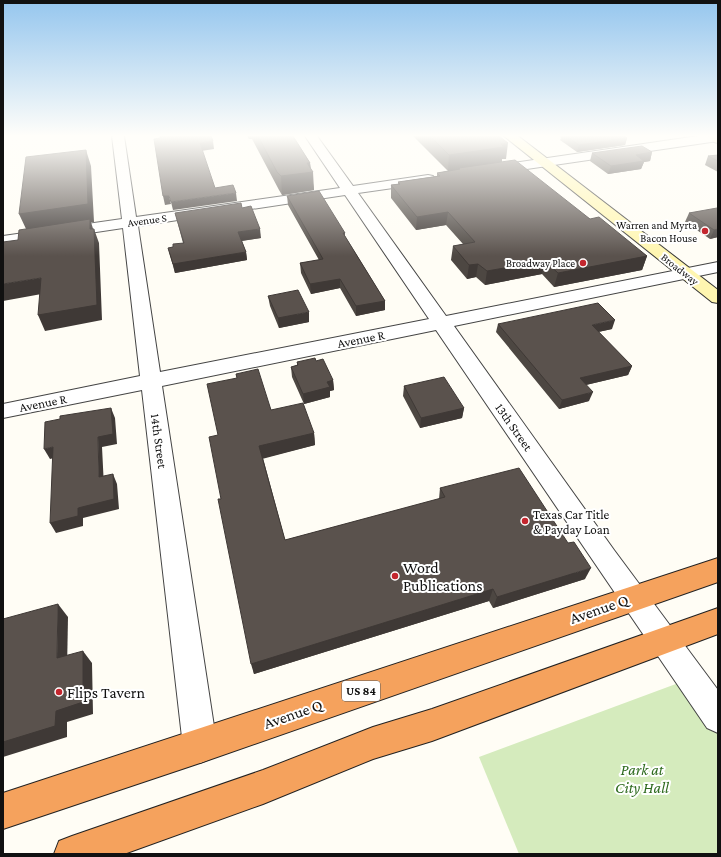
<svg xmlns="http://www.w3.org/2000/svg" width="721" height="857" viewBox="0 0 721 857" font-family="'Crimson Pro',serif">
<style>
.green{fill:#d5ebbd}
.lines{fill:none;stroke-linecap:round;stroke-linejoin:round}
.street-casing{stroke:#444;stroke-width:2}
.secondary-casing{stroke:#333;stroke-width:2}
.highway-casing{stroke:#222;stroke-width:2}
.street{fill:#fff;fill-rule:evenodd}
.secondary{fill:#fff6b0;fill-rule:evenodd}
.highway{fill:#f5a25d;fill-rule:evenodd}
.wall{fill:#4d4742}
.shaded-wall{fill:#3f3936}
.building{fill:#5a524d;stroke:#3f3936}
.poi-dot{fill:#c4262e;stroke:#fff;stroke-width:1.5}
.labels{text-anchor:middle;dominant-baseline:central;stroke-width:4;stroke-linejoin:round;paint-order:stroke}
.far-street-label{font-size:11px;fill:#111;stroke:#fff}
.far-poi-label{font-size:11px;fill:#111;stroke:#fff;text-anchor:end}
.shield{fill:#fff;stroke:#585858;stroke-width:1}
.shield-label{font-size:12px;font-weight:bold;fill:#111}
.street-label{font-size:13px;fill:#111;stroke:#fff}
.poi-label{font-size:13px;fill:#111;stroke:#fff;text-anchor:start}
.near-poi-label{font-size:16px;fill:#111;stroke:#fff;text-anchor:start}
.near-street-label{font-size:16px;fill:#111;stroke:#fff}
.near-park-label{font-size:16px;font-style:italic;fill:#2f6b1f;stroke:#fff}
</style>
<rect width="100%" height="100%" fill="#fffdf5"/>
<path class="green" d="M692 678 718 717V854H519L479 757Z"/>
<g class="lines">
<defs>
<g id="street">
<path d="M112 136H124L136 217 340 188 305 136H317L353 186 428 175 433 176 435 179 433 182 428 183 358 193 446 316 718 262V272L454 326 614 550 718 690V733L707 728 436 330 162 386 217 746 212 758 200 763 188 758 183 746 142 390 3 418V404L140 376 123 228 3 246V236L122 219ZM345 195 429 319 160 372 138 226Z"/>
<path d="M698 136H718V141L492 174 487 173 485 170 487 167 492 166Z"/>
</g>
<g id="secondary">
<path d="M504 136H518L718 290V303L712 302Z"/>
<path d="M708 136H718V143L714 142Z"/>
</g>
<g id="highway">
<path d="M718 558V582L200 763 3 829V793Z"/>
<path d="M718 608V634L432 741 373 759 263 804 124 854H54L59 841 72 836 263 770 373 727 432 709Z"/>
</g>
</defs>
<use href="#street" class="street-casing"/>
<use href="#secondary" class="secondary-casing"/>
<use href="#highway" class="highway-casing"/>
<use href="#street" class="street"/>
<use href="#secondary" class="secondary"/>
<use href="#highway" class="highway"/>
</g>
<g class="wall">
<path d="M247 136H293L310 163 314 190 282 195 279 190 252 139H249Z"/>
<path d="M413 136H499L506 159H502V162L647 256 642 270 554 287 542 274 485 285 476 277 467 279 451 260 453 246 463 244 446 225 416 230 391 198V185L398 184V182L437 176V173L448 171Z"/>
<path d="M560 136H625L627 138 625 145 577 152 560 140 561 138Z"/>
<path d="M652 152 650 161 644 162 641 169 608 174 590 161 592 153Z"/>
<path d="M718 155V172L705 165 708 156Z"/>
<path d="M287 196 345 233V236L385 301V310L356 316 340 288 311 294 301 273 300 263 319 260 288 205Z"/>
<path d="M242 208 261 238 242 241 246 252 247 260 175 273 168 248 173 247 183 243 175 213Z"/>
<path d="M718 209V237L710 239 685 222 689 213Z"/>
<path d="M268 296 309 322 279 328 270 306Z"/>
<path d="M498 324 612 329 598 332 632 366 628 375 586 385 589 401 559 409 496 332Z"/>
<path d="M316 361 333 380 334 390 330 391V397L304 404 292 377 291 367 297 365V362Z"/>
<path d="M236 374 271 410 314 433 315 445 263 458 285 540 439 499 440 488 585 579 493 608 489 601 254 674 221 499 218 435 237 378Z"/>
<path d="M404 386 464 408 462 418 420 428 403 396Z"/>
</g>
<g class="shaded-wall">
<path d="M248 136H252V139H249Z"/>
<path d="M627 138 625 145 577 152 579 145Z"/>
<path d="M213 141 214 149 201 151 200 143Z"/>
<path d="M508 143 506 159H502V163L459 168V169L448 171 449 155Z"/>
<path d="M86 150 91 166 94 222H91L94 232V229L99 243 102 320 45 331 38 315 90 229 27 231 19 214Z"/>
<path d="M652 152 650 161 644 162 641 169 608 174 611 166 636 155Z"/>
<path d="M307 163H310L311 172H313L314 190 282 195 281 176Z"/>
<path d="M236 193 237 201 173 210 171 202Z"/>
<path d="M163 196H169L171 204 165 205Z"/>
<path d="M448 212 446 225 416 230 417 217Z"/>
<path d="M260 229 261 238 240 241 238 232Z"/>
<path d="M718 229V237L710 239 714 230Z"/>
<path d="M246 252 247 260 175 273 173 264Z"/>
<path d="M647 256 642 270 554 287 558 273Z"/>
<path d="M545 261 542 274 485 285 487 271Z"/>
<path d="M478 264 476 277 467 279 469 265Z"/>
<path d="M41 278 47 293 3 301V284Z"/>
<path d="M340 279V288L311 294 310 284Z"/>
<path d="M385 301V310L356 316V306Z"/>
<path d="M309 312V322L279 328 278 318Z"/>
<path d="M615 320 612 329 589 334 592 325Z"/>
<path d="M632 366 628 375 577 387 580 378Z"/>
<path d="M333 380 334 390 330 391V397L304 404 303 394 327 382Z"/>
<path d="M593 392 589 401 559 409 562 400Z"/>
<path d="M111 408 115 418 117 444 102 447 104 487 99 477 98 437Z"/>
<path d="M464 408 462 418 420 428 421 418Z"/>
<path d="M314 433 315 445 262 459 259 446Z"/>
<path d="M53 447 58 457 50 459 44 449Z"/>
<path d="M113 474 117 484 119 509 83 518V526L56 533 50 523 78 508Z"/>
<path d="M591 568 585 579 493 608 497 597Z"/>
<path d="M493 589 489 601 254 674 251 664Z"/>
<path d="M58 604 68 617 67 670 57 658Z"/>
<path d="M83 651 92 663 93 714 67 722V737L3 757V742L56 711Z"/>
</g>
<g class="building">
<path d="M160 136H211L213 141 200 143 215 188 233 185 236 193 171 202 169 196H163L154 139 160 138Z"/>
<path d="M258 136H293L310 163H307L313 172 281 176 277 172Z"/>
<path d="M430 136H499L508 143 501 144 504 147 449 155Z"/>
<path d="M566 136H625L627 138 579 145Z"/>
<path d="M642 146 652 152 636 155 644 161 611 166 592 153Z"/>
<path d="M86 150 88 204 19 214 26 157Z"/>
<path d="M718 155V161L708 156Z"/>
<path d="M515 160 590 219 599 217 647 256 558 273 545 261 487 271 478 264 469 265 453 246 475 242 448 212 417 217 391 185 400 184 398 182 440 176 437 173 460 169 459 168Z"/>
<path d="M319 191 345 233H343L385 301 356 306 340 279 310 284 300 263 323 259 287 196Z"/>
<path d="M241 203 242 208 251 206 260 229 238 232 246 252 173 264 168 248 173 247V244L184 243 175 213Z"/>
<path d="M717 208 718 209V229L714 230 689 213Z"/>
<path d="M90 219V229H94L97 305 38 315 41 278 3 284V242L18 240 19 230Z"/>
<path d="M298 290 309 312 278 318 268 296Z"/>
<path d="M598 303 615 320 592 325 632 366 580 378 593 392 562 400 498 324Z"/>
<path d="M315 358 316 361 323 359 333 380 327 382 330 387 303 394 291 367 298 365 297 362Z"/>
<path d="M258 369 271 410 303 403 314 433 259 446 285 540 445 497 440 488 519 468 568 543 574 542 591 568 497 597 493 589 251 664 218 499H221L209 437 218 435 207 384 237 378 236 374Z"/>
<path d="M444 377 464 408 421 418 404 386Z"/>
<path d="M111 408 113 434 98 437 99 477 113 474 114 499 78 508V516L50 523 53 447 44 449 45 422 60 419V416Z"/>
<path d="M58 604 57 658 83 651V702L56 711 55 726 3 742V619Z"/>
</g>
<linearGradient id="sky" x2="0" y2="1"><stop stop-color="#95c6ee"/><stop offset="0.53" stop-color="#fffefa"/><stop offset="1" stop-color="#fffefa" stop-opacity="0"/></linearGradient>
<rect width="721" height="256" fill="url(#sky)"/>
<g class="poi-dot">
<circle cx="705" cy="231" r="4"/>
<circle cx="583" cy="263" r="4"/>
<circle cx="525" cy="521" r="4"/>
<circle cx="395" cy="576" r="4"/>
<circle cx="59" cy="692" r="4"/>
</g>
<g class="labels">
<g class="far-street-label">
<text transform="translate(147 220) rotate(-8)">Avenue S</text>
<text transform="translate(680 269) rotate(38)">Broadway</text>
</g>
<g class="far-poi-label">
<text x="697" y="225">Warren and Myrta<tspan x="697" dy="13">Bacon House</tspan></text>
<text x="575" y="263">Broadway Place</text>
</g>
<rect class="shield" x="342" y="681" width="38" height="20" rx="3"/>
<g class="shield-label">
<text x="361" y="691">US 84</text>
</g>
<g class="street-label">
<text transform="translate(361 339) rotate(-11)">Avenue R</text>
<text transform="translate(43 403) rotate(-11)">Avenue R</text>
<text transform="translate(514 427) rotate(55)">13th Street</text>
<text transform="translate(159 441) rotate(82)">14th Street</text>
</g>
<g class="poi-label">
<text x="533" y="514">Texas Car Title<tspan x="533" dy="15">&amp; Payday Loan</tspan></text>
</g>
<g class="near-poi-label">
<text x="403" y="567">Word<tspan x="403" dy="18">Publications</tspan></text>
<text x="67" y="692">Flips Tavern</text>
</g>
<g class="near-street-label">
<text transform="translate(599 609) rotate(-19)">Avenue Q</text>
<text transform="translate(293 714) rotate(-19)">Avenue Q</text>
</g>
<g class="near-park-label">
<text x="642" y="769">Park at<tspan x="642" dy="18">City Hall</tspan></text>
</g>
</g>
<rect width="721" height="857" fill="none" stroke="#111111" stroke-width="8"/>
</svg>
